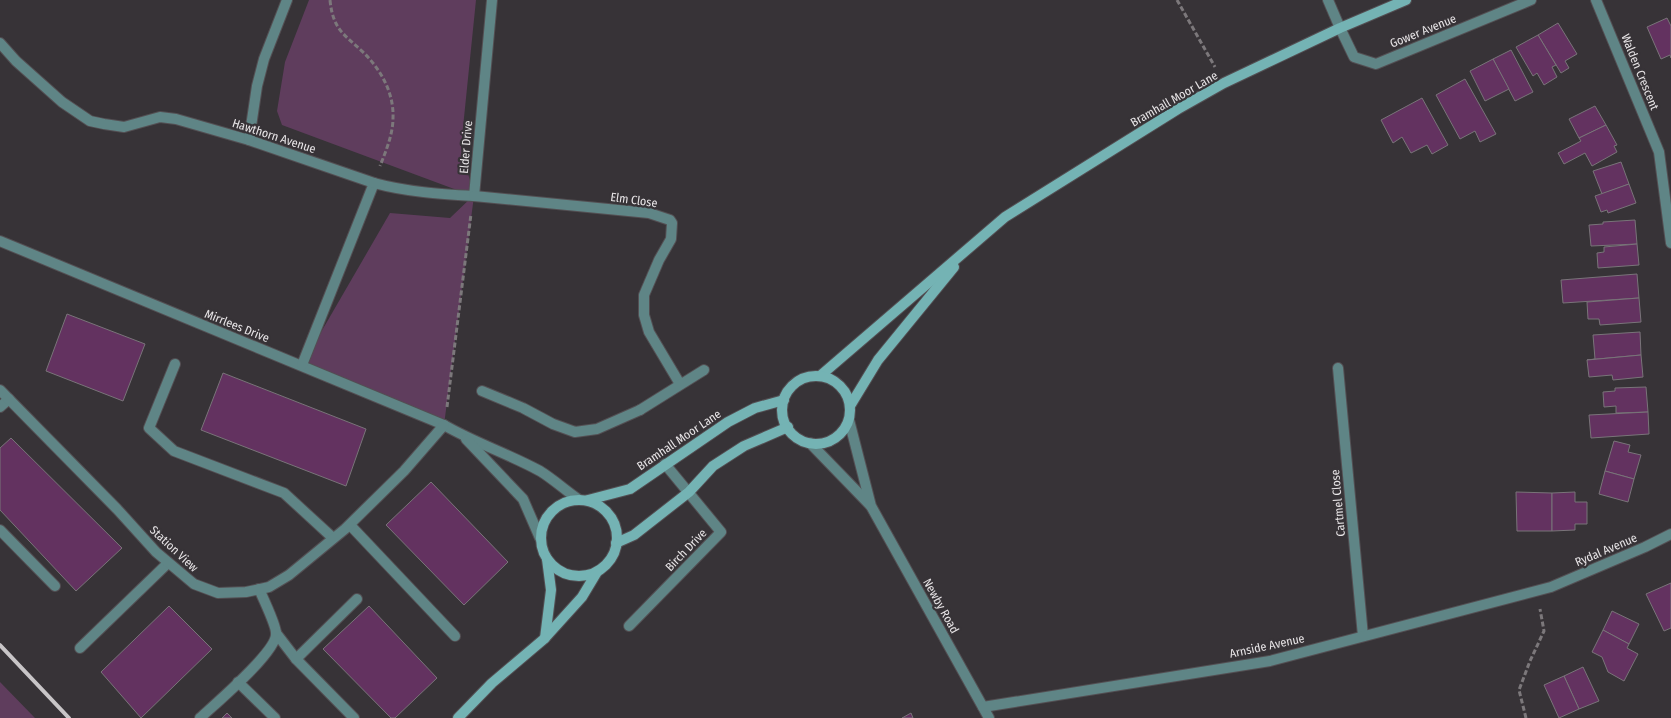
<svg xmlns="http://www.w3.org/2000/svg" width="1671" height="718" viewBox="0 0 1671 718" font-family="'Fira Sans Condensed',sans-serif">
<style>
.green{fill:#5f3d5d}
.building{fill:#633260;stroke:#797479}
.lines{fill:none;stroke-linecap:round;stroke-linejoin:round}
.lane-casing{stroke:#534f53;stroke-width:12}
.street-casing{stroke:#534f53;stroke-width:12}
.secondary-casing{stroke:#534f53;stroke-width:12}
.path{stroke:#7c787b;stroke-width:3;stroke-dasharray:5 2.5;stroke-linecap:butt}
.lane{stroke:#5f8586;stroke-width:10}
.street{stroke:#5f8586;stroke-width:10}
.secondary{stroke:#74b3b4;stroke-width:10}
.rail{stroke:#c8c5c7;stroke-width:4}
.labels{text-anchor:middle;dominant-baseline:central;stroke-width:4.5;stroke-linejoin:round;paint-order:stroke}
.street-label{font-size:12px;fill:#e8e5e7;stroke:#373337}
</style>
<rect width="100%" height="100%" fill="#373337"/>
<g class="green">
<path d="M309 0H476L461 147 474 196 444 425 302 365 390 213 450 218 473 196 282 125 277 111 285 62Z"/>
<path d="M0 682 35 718H0Z"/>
</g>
<g class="building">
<path d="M1667 18 1671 26V58L1670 55 1661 59 1647 27Z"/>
<path d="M1558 23 1577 54 1565 61 1569 68 1561 73 1538 35Z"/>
<path d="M1538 35 1556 65 1552 67 1557 77 1544 85 1537 73 1533 76 1516 47Z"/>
<path d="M1511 50 1533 92 1515 101 1493 59Z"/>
<path d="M1493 59 1509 89 1485 101 1470 71Z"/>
<path d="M1465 79 1496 134 1480 142 1475 131 1460 139 1436 95Z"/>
<path d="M1422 98 1448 145 1432 154 1427 145 1411 153 1402 137 1393 143 1381 120Z"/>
<path d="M1595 106 1606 125 1579 138 1569 119Z"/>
<path d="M1606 125 1617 145 1614 146 1617 152 1592 166 1585 153 1564 164 1558 153 1581 141 1579 138Z"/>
<path d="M1621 162 1629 184 1602 194 1593 171Z"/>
<path d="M1629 184 1636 203 1608 213 1607 210 1601 212 1595 196Z"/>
<path d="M1635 220 1637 244 1591 246 1589 225 1603 224V222Z"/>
<path d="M1637 244 1639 265 1598 268 1597 253 1604 252V247Z"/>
<path d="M1637 274 1639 298 1563 303 1561 280Z"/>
<path d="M1639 298 1641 322 1600 325 1599 319H1588L1587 302Z"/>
<path d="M67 314 145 344 123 401 46 371Z"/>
<path d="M1640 332 1641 355 1587 360 1595 359 1593 335Z"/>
<path d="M1641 355 1643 377 1613 380 1612 375 1589 377 1587 360Z"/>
<path d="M223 373 366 429 346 486 201 430Z"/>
<path d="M1646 387 1648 412 1616 413V406L1604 407 1603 392 1615 391V388Z"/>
<path d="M1648 412 1649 434 1591 438 1589 415Z"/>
<path d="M11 438 122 548 76 591 0 510V448Z"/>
<path d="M1614 441 1630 445 1628 452 1641 455 1634 479 1605 471Z"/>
<path d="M1605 471 1634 479 1628 502 1599 494Z"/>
<path d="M431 482 508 562 464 605 386 525Z"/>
<path d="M1516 492 1552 493V531H1517Z"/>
<path d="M1575 492V502H1587V524H1575V530L1552 531V493Z"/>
<path d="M1671 583V628L1664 631 1646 594Z"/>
<path d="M169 606 212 649 141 718 101 672Z"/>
<path d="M369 606 437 678 395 718H391L323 649Z"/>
<path d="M1612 611 1639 624 1629 644 1603 630Z"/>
<path d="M1603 630 1629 644 1627 648 1638 654 1624 681 1608 672 1602 657 1592 652Z"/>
<path d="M1583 667 1599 701 1579 709 1564 676Z"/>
<path d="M1564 676 1579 709 1559 718 1544 685Z"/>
<path d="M227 713 232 718H222Z"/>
<path d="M911 713 913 718H902Z"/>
</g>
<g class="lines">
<defs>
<g id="lane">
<path d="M0 241 444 425C475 443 509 454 540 471 553 479 565 490 578 499"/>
<path d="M175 364 149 428 174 451 284 493 333 538"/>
<path d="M482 391 523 408 553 424 575 432 597 429 640 410"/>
<path d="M0 407 9 399"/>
<path d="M466 439 523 499 540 538"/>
<path d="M350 525 455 636"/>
<path d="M0 530 55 586"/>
<path d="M276 633 296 659 354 718"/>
<path d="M80 648 168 563"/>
<path d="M296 659 357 599"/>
<path d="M238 682 275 718"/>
<path d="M200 718C215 704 278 651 276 633 276 625 263 598 259 589"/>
</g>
<g id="street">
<path d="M1328 0 1340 28 1354 57 1376 64 1531 0"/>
<path d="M1596 0 1659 152 1671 243"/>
<path d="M0 43 16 61 62 102 90 121 104 124 124 127 160 117 176 119 249 140 374 183 302 365"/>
<path d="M249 140 257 86 264 59 287 0"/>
<path d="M374 183C407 192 440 194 474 196L492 0"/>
<path d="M474 196 649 213 670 220 672 223 671 239 659 260 644 295V315L649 332 680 384"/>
<path d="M1338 368 1363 636"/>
<path d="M0 390 117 509 156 552 194 584 218 593 246 592 269 587 289 575 345 529 404 471 444 425"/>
<path d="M640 410 704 370"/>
<path d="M849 420 871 506 989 718"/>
<path d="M810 443 870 505"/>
<path d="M629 626 721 532 665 464"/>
<path d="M983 707 1270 661 1551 587 1645 547 1671 534"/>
</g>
<g id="secondary">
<path d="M820 376 1005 217 1178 109 1224 83 1340 28 1406 0"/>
<circle cx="816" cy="410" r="34"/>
<path d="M850 406 878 360 954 267"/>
<circle cx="579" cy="538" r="38"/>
<path d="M588 500 630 489 728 422 755 408 784 400"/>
<path d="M616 543 634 535 689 492 713 466 744 446 788 427"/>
<path d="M545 638 551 590 547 559"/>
<path d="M458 718 492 683 544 639 582 597 597 572"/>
</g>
</defs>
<use href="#lane" class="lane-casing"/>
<use href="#street" class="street-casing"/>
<use href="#secondary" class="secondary-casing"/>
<g class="path">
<path d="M330 0C333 30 344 34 364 53 381 70 394 93 393 118 393 134 386 151 380 166"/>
<path d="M1177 0 1215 67"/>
<path d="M447 407 471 214"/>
<path d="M1526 718 1519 690 1530 661 1544 631 1540 609"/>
</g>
<use href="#lane" class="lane"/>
<use href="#street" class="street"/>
<use href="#secondary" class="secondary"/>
<path class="rail" d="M0 645 69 718"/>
</g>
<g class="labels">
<g class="street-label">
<text transform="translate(1423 31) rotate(-22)">Gower Avenue</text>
<text transform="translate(1640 72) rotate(68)">Walden Crescent</text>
<text transform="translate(1174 99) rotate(-30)">Bramhall Moor Lane</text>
<text transform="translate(274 136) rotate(18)">Hawthorn Avenue</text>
<text transform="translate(466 147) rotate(-85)">Elder Drive</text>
<text transform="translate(634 200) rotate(8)">Elm Close</text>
<text transform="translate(237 326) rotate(22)">Mirrlees Drive</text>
<text transform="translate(679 440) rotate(-34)">Bramhall Moor Lane</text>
<text transform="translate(1338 503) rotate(-95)">Cartmel Close</text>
<text transform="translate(174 549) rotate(43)">Station View</text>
<text transform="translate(686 550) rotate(-46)">Birch Drive</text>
<text transform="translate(1606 550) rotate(-23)">Rydal Avenue</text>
<text transform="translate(941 606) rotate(61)">Newby Road</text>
<text transform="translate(1267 646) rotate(-12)">Arnside Avenue</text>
</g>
</g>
</svg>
